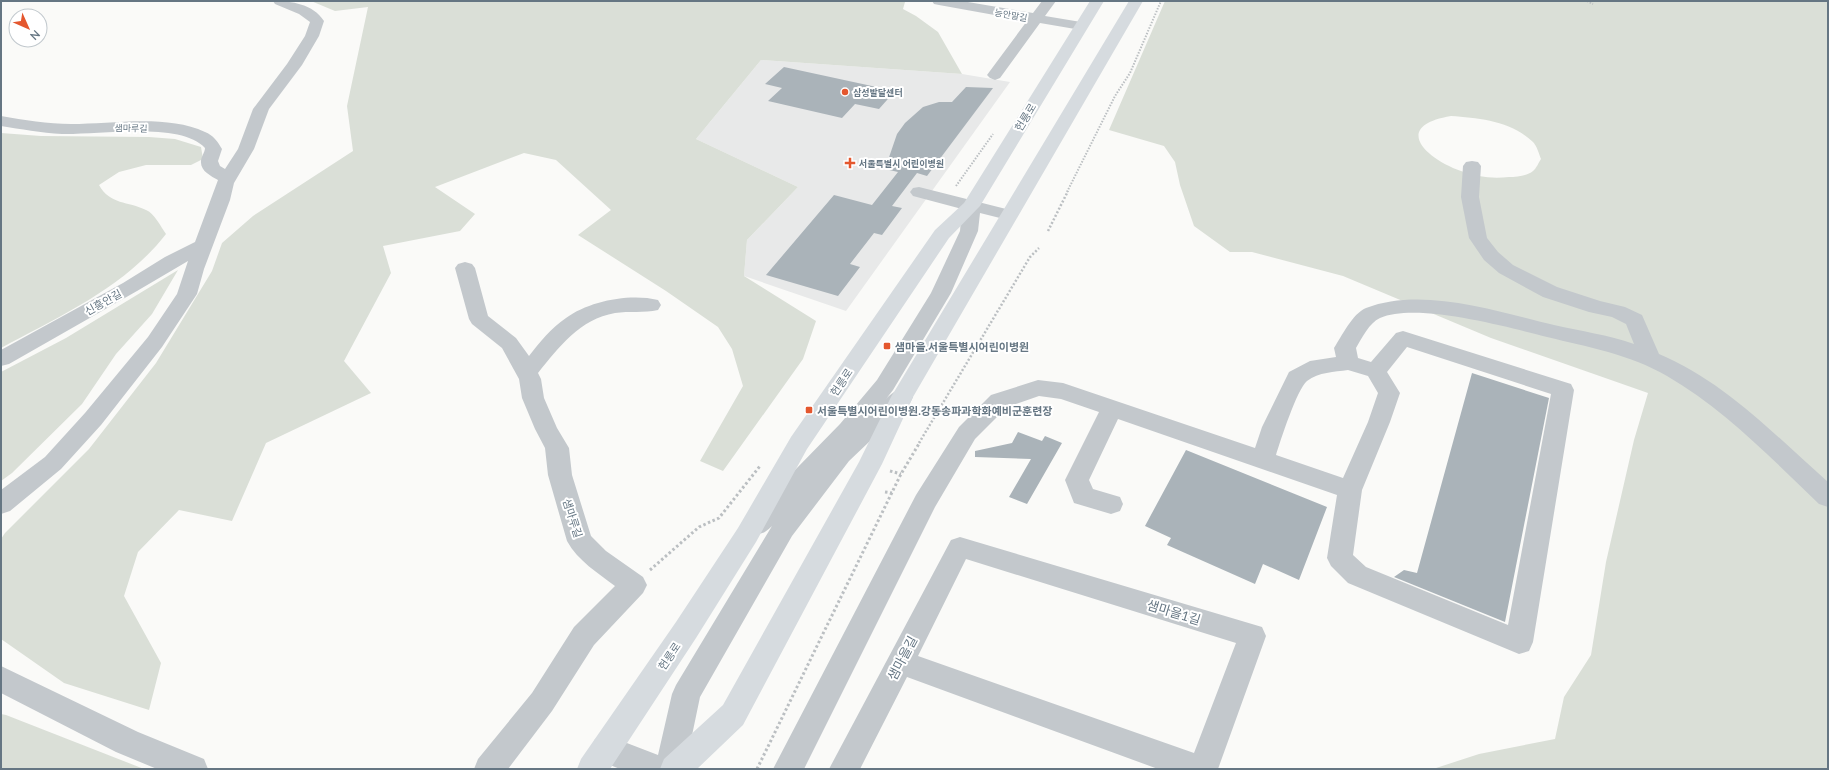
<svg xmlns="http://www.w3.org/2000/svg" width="1829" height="770" viewBox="0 0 1829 770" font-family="Lato,'Noto Sans KR',sans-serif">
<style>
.built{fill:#e8e9e9}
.green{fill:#dadfd7;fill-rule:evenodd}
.building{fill:#aab3b9}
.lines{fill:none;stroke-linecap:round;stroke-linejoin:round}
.path-far2{stroke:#bbbfc2;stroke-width:2;stroke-dasharray:1.5 1.5;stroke-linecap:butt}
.path-far1{stroke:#bbbfc2;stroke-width:2.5;stroke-dasharray:2 2;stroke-linecap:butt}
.path{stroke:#bbbfc2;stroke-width:3;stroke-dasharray:2.5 2.5;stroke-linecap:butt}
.minor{fill:#c3c8cc;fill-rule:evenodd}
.major{fill:#d6dbdf;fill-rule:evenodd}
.poi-dot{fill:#e4572e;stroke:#fff;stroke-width:1.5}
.labels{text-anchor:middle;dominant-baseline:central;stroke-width:4;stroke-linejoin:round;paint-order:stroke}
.far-street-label{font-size:9px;fill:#657683;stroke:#fff}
.far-poi-label{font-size:9px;font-weight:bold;fill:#657683;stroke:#fff;text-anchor:start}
.street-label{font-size:11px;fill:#657683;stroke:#fff}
.poi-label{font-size:11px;font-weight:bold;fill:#657683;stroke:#fff;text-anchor:start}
.near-street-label{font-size:13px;fill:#657683;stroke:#fff}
</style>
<rect width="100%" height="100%" fill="#fafaf8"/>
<path class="built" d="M761 60 962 74 1010 82 846 311 744 276 747 240 798 187 696 139Z"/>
<g class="green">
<path d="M311 1H900L905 2 903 9 916 16 938 32 962 74 761 60 696 139 798 187 747 240 744 276 816 321 803 359 723 471 700 461 743 386 732 349 718 327 666 291 578 235 611 210 556 160 524 153 435 187 475 214 460 231 383 246 391 273 344 361 371 393 266 443 232 521 179 510 138 552 124 596 161 663 149 710 64 683 1 639V539L5 533 89 449 156 363 212 271 222 243 253 216 353 151 347 106 368 7 335 11Z"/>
<path d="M1165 1H1828V769H1433L1479 754 1555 739 1564 697 1591 655 1606 562 1634 440 1648 393 1491 338 1343 276 1252 252H1230L1194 226 1180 185 1175 162 1164 146 1109 130ZM1451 116C1479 118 1511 121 1533 142 1537 146 1539 154 1541 159 1539 162 1536 169 1533 171 1527 176 1517 177 1509 177 1493 179 1476 177 1461 171 1426 159 1391 126 1451 116Z"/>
<path d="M1 133 41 136 149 137 175 139 201 147 203 159 191 165H146L119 172 99 185C110 205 128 201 146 210 154 213 161 227 166 234 124 288 60 316 1 348Z"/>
<path d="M178 270 152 314 116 354 82 404 12 473 1 481V372L66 338Z"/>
<path d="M1 714 6 715 144 769H1Z"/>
</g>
<g class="building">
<path d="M784 67 895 91 879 109 855 104 842 118 768 101 782 88 765 84Z"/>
<path d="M966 87 993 88 927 176 917 173 892 206 902 208 882 235 874 233 850 264 860 267 838 296 766 275 834 195 872 205 898 172 885 169 897 134 905 123 923 107 939 102H952Z"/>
<path d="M1472 373 1549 398 1505 622 1394 577 1404 570 1417 573Z"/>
<path d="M1018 432 1042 441 1045 436 1062 443 1027 504 1009 497 1031 459 975 457V451L1012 443Z"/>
<path d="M1186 450 1327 507 1299 580 1263 564 1255 584 1167 545 1171 538 1145 526Z"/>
</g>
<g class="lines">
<g class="path-far2">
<path d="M1587 1 1593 4"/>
<path d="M956 186 993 134"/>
<path d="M1067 192 1115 96 1130 73 1161 1"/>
</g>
<g class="path-far1">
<path d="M1048 231 1068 191"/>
<path d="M919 443 1030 257 1039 248"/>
</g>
<g class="path">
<path d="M890 471 901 474"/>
<path d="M885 492 892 493"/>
<path d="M650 570 699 527 719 518 760 466"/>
<path d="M757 769 901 474 920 442"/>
</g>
<g class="minor">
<path d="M273 1C292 1 313 4 324 21L319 36 302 65 269 109 254 149 234 183 230 200 204 269 197 294 162 347 101 425 61 469 10 511 1 514V490L45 457 85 413 148 337 177 294 188 261 137 291 9 364 1 366V350L123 283 165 257 195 242 218 180C211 176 200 171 201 161 201 157 205 152 205 148 181 121 97 135 62 134 41 133 21 129 1 126V116C24 120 48 124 71 124 112 124 167 114 205 132 213 135 218 142 222 149L218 161 220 166 225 169 238 149 253 109 287 64 305 36 310 22 299 14 275 4Z"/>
<path d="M932 1H962L1033 13 1042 1H1056L1045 16 1081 22 1086 23 1088 26 1086 29 1081 30 1040 23 1000 78 995 80 990 78 987 75 1027 21 939 5 934 4Z"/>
<path d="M1472 161 1478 162 1481 166 1479 197 1487 238 1498 252 1513 265 1557 287 1600 301 1625 307 1642 315 1659 354C1724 381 1776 436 1828 482V507L1819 504C1771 458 1724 409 1667 376 1629 354 1588 347 1547 337 1507 327 1417 302 1380 318 1369 323 1362 338 1356 348L1358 358 1371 362 1396 333 1403 331 1571 384 1574 390 1533 642 1529 651 1519 654 1348 583 1331 566 1327 558 1337 495 1118 419 1089 480 1093 489 1120 497 1123 504 1120 511 1111 514 1074 503 1065 480 1099 412 1061 399 1039 396 1007 407 975 439 935 507 804 769H773L916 495 959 427 991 395 1038 380 1063 383 1255 448 1262 427 1289 372 1310 361 1336 357 1334 348C1342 336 1352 314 1366 308 1423 286 1498 312 1554 325 1581 331 1608 335 1634 344L1626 324 1612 317 1589 312 1543 297 1499 273 1484 260 1469 238 1461 197 1463 166 1466 162ZM1407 347 1551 394 1508 625 1366 567 1353 555 1362 490 1390 422 1400 393 1387 372ZM1348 370 1368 376 1378 393 1368 422 1343 478 1276 455C1280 442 1297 389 1307 381 1319 372 1334 372 1348 370Z"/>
<path d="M919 187 1014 211 1017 215 1014 219 1008 220 980 213 978 231 951 293 893 390 886 399C894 391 899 388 910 391L913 397 910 403 849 461 792 536 700 697 685 769H620L595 759 591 749 595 739 606 735 658 755 672 694 676 685 772 526C764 534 759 536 748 532L744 525 748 518 840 424 877 380 931 293 960 231 962 209 913 196 910 192 913 188Z"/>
<path d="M465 262 472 264 475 268 488 316 516 338 529 356C540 342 551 328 566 318 589 301 630 293 658 300L661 305 658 310C644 313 629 311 615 313 580 319 559 347 538 373L541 379 544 398 557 428 569 448 572 475 591 536 606 551 643 577 647 585 643 593 594 645 552 711 508 769H474L478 759 532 693 574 627 615 586C598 573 578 561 567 541L548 475 545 448 535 429 522 398 519 379 502 348 472 324 469 319 455 268 458 264Z"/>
<path d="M960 537 1262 627 1266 636 1218 769H1158L907 677 860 769H829L951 540ZM966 559 1236 643 1194 753 918 656Z"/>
<path d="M1 666 138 732 204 759 208 769H157L116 752 1 693Z"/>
</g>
<g class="major">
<path d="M1090 1H1104L980 206 949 238 807 449 756 542 696 638 610 769H577L581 759 676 622 738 528 791 437 935 230 964 203Z"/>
<path d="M1129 1H1143L913 397 882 464 743 725 697 769H660L664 759 723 705 859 462 891 397Z"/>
</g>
</g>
<g class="poi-dot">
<circle cx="845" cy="92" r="4"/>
<path d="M848 157h4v4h4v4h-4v4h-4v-4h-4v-4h4z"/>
<rect x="883" y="342" width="8" height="8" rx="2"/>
<rect x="805" y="406" width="8" height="8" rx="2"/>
</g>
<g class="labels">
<g class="far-street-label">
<text transform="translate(1011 15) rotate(10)">능안말길</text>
<text transform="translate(131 128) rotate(1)">샘마루길</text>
</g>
<g class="far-poi-label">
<text x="853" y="92">삼성발달센터</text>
<text x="859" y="163">서울특별시 어린이병원</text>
</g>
<g class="street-label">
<text transform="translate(1025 117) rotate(-59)">헌릉로</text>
<text transform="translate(103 302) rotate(-29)">신흥안길</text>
<text transform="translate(841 382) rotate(-56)">헌릉로</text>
<text transform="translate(573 518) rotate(72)">샘마루길</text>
<text transform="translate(669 656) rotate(-56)">헌릉로</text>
</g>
<g class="poi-label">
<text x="895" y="346">샘마을.서울특별시어린이병원</text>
<text x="817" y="410">서울특별시어린이병원.강동송파과학화예비군훈련장</text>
</g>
<g class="near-street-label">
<text transform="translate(1174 612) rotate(17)">샘마을1길</text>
<text transform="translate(902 658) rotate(-62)">샘마을길</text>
</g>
</g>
<rect width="1829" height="770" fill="none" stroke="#657683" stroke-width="4"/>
<g transform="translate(28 28) rotate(135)"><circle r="19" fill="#ffffff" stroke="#c1c8cd"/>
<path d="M0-3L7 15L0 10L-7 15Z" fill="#e4572e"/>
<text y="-6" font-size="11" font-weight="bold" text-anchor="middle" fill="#657683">N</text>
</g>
</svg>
